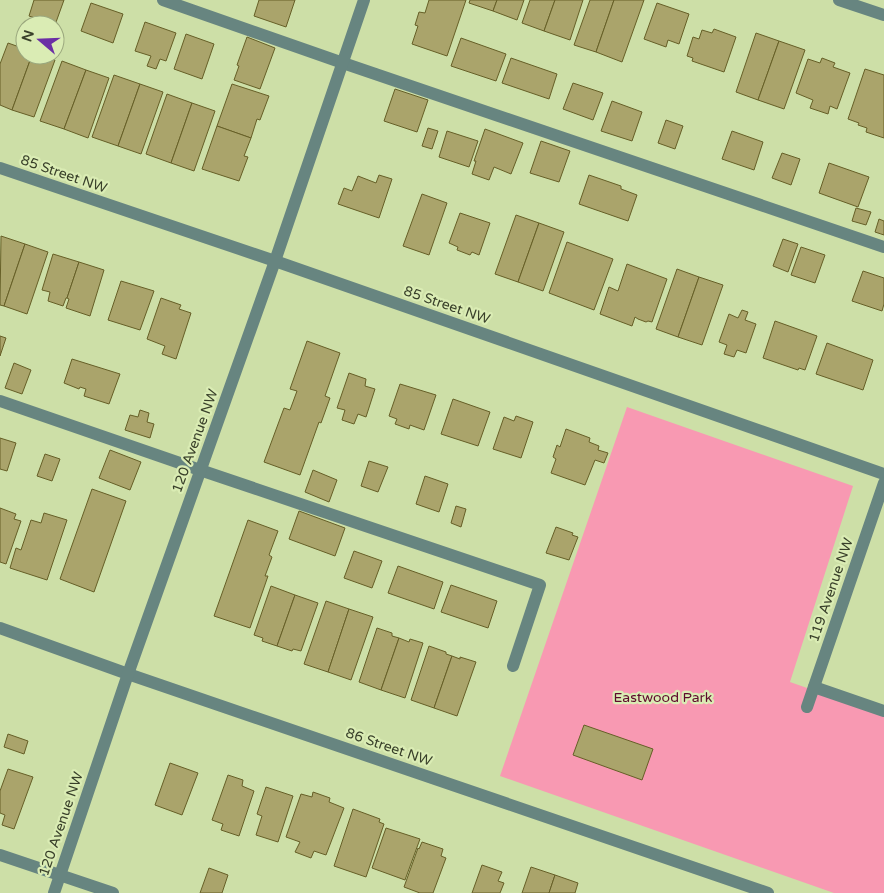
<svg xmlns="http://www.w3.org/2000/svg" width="884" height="893" viewBox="0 0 884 893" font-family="'Varela Round',sans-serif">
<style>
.green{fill:#f899b2}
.building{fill:#aaa46b;stroke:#665f27}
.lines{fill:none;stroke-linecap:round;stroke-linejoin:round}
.minor{stroke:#678580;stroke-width:12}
.labels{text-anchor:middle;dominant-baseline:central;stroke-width:4.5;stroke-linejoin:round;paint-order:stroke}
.street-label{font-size:14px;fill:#39402a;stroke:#daecb4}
.park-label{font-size:14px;fill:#5d0a2c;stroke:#daecb4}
</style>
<rect width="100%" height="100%" fill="#cddfa7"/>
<path class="green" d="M627 407 853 486 790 682 884 715V893H834L500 776Z"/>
<g class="building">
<path d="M34 0H64L55 25 29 16Z"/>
<path d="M259 0H295L286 27 254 16Z"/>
<path d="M429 0H466L447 56 412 44 418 26 415 25 419 12 425 13Z"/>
<path d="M470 0H497L493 11 469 3Z"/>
<path d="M497 0H524L517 20 493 11Z"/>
<path d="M530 0H555L544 31 522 23Z"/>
<path d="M555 0H583L570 40 544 31Z"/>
<path d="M590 0H614L596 52 574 45Z"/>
<path d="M614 0H644L622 62 596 52Z"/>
<path d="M91 3 123 14 113 43 81 31Z"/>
<path d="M657 3 689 14 679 44 668 40 666 47 644 39Z"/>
<path d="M145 22 176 33 166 61 160 59 156 69 147 66 151 56 135 51Z"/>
<path d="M714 29 736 37 724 72 692 61 693 58 687 56 693 37 699 39 702 30 712 33Z"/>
<path d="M756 33 779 41 758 100 736 92Z"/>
<path d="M186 34 214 44 202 79 174 69Z"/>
<path d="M247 37 275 48 260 89 234 80 239 66 237 65Z"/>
<path d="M461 38 506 54 496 81 451 66Z"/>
<path d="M779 41 805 50 784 109 758 100Z"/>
<path d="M8 43 25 49V55H32L12 110 0 105V64Z"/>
<path d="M32 55H41L55 60 34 117 12 110Z"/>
<path d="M511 58 557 74 549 99 502 83Z"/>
<path d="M822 58 835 63 833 67 850 73 837 109 830 106 828 114 810 108 813 100 796 93 808 59 820 63Z"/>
<path d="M62 61 86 70 64 129 40 121Z"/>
<path d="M865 69 884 75V138L866 132 867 128 858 125 859 123 848 119Z"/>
<path d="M86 70 109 78 88 138 64 129Z"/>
<path d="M114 75 140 84 118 146 92 137Z"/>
<path d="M573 83 603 93 593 120 563 109Z"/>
<path d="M140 84 163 92 141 154 118 146Z"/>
<path d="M232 84 269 96 260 120 257 119 251 138 217 126Z"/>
<path d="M395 89 428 100 417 132 384 121Z"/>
<path d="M167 94 192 103 171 163 146 154Z"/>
<path d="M612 101 642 112 632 141 601 131Z"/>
<path d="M192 103 215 111 194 171 171 163Z"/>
<path d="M666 120 683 126 675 149 658 143Z"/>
<path d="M217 126 251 138 244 156 248 157 239 181 202 169Z"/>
<path d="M428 128 438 131 432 149 422 146Z"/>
<path d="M485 129 523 143 511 174 494 167 489 180 472 174 476 161H474Z"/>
<path d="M447 131 478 141 469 167 439 157Z"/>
<path d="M732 131 763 142 754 170 722 159Z"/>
<path d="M541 141 570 151 559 182 530 173Z"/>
<path d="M782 153 800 159 791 185 772 178Z"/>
<path d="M829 163 869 177 858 207 819 193Z"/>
<path d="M379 175 392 179 379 218 338 204 344 188 352 191 358 176 376 183Z"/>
<path d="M589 175 621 186V189L637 195 628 221 579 204Z"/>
<path d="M422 194 447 203 429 255 403 246Z"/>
<path d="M856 208 871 212 866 225 852 221Z"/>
<path d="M460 213 490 223 479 255 472 252 470 255 457 250 458 247 449 243Z"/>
<path d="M516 215 539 223 518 282 495 274Z"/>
<path d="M879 219 884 221V235L875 232Z"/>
<path d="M539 223 564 232 543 291 518 282Z"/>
<path d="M1 236 25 244 4 306 0 305Z"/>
<path d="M783 239 798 244 788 272 773 266Z"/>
<path d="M567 242 613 259 594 310 549 293Z"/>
<path d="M25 244 48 252 27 314 4 306Z"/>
<path d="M801 247 825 255 815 283 791 275Z"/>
<path d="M53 254 79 262 67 298H66L63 306 48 301 50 292 42 290Z"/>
<path d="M79 262 104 270 90 316 66 308 69 299 67 298Z"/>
<path d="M627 264 667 279 652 322 648 321 646 322 638 319 635 317 632 326 600 314 609 287 618 291Z"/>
<path d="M677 269 699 277 678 337 656 329Z"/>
<path d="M863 271 884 278V304L882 311 852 301Z"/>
<path d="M699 277 723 285 702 345 678 337Z"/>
<path d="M121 281 154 291 140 330 108 320Z"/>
<path d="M161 298 181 305 179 309 191 313 176 359 162 354 165 346 147 339Z"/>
<path d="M742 310 748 312 745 320 756 324 746 353 737 350 734 357 724 354 727 345 719 342 729 314 738 318Z"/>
<path d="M775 321 817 336 805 370 799 368 798 370 763 358Z"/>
<path d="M0 336 6 338 0 356Z"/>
<path d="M307 341 340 353 325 396 330 398 321 423 319 422 300 475 264 462 284 408 290 410 297 391 290 389Z"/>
<path d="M827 343 873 360 863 390 816 374Z"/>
<path d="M72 359 120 374 109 404 84 396 86 389 80 387 79 389 64 383Z"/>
<path d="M14 363 31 370 22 394 5 388Z"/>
<path d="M349 373 366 379 365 386 375 389 366 417 358 414 354 424 342 420 345 410 337 408Z"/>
<path d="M400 384 436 395 424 430 410 425 409 429 395 424 397 419 389 416Z"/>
<path d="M453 399 490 412 478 446 441 434Z"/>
<path d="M140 410 149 413 147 422 154 424 150 438 125 430 130 415 138 417Z"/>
<path d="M516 416 533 422 521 458 493 449 504 417 514 421Z"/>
<path d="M566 429 590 438 589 442 599 446 598 450 608 453 604 463 595 460 585 485 551 473 556 459 553 457 557 445 560 447Z"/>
<path d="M0 438 16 443 7 471 0 469Z"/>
<path d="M110 450 141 462 130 490 99 478Z"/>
<path d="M45 454 60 459 52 481 37 476Z"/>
<path d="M369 461 388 467 378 492 361 486Z"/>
<path d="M313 470 337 480 329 502 305 492Z"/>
<path d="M425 476 448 484 439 512 416 504Z"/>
<path d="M92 489 126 501 94 592 60 579Z"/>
<path d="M456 506 466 509 461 527 451 523Z"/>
<path d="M0 508 16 514 14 519 21 521 6 564 0 562Z"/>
<path d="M299 511 345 528 335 556 289 539Z"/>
<path d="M44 513 67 520 47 580 10 568 16 548 21 550 31 520 41 523Z"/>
<path d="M248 520 278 531 269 555 272 557 265 576H268L250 628 214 616Z"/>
<path d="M556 527 573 533 572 535 578 537 569 560 546 553Z"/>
<path d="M354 551 382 561 372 588 344 578Z"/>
<path d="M398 566 443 582 434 609 388 593Z"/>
<path d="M451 585 497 601 488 628 441 612Z"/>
<path d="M271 586 295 595 277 646 262 641 263 638 254 635Z"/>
<path d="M295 595 318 603 301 651 293 649 292 651 277 646Z"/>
<path d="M326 601 349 609 328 672 304 664Z"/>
<path d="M349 609 373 617 351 680 328 672Z"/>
<path d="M377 628 392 633V636L399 638 381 690 359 682Z"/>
<path d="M399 638 409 642 410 639 423 643 405 698 381 690Z"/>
<path d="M429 646 446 652V654L452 656 434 708 411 700Z"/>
<path d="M452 656 460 659V657L476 662 457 716 434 708Z"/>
<path d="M584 725 653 749 642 780 573 755Z"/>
<path d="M8 734 28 741 24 754 4 747Z"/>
<path d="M170 763 198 773 182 815 155 805Z"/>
<path d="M8 769 33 777 14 829 2 825 5 815 0 813V791Z"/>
<path d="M228 775 243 780 242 786 254 791 239 836 221 830 223 824 212 820Z"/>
<path d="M266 787 293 796 278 842 256 835 262 816 257 814Z"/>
<path d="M313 792 330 798 329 802 344 808 326 855 314 851 311 858 295 852 300 842 286 837 301 794 312 797Z"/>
<path d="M353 809 380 819 379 822 384 824 366 877 334 866Z"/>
<path d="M386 828 420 839 405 880 372 868Z"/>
<path d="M422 842 443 849 441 856 446 858 433 893H420L404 887 418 848 419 849Z"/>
<path d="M482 865 502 872 498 881 504 883 500 893H472Z"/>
<path d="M531 867 555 875 549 893H522Z"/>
<path d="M209 868 228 875 222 893H200Z"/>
<path d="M555 875 578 883 575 893H549Z"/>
</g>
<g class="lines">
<g class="minor">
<path d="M163 0 343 63 884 247"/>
<path d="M839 0 884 15"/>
<path d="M0 168 275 261 884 474"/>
<path d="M0 401 200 470 540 585 513 666"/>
<path d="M0 628 128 674 768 893"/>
<path d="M814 687 884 711"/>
<path d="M807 707 884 483"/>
<path d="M0 855 113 893"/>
<path d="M54 893 128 674 275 261 364 0"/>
</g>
</g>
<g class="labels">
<g class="street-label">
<text transform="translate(64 174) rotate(19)">85 Street NW</text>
<text transform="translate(447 305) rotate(19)">85 Street NW</text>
<text transform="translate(195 441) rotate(-70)">120 Avenue NW</text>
<text transform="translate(831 590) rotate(-71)">119 Avenue NW</text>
<text transform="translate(389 747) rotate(19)">86 Street NW</text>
<text transform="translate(61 824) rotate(-71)">120 Avenue NW</text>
</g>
<g class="park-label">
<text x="663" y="697">Eastwood Park</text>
</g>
</g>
<g transform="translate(40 40) rotate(289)"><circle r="24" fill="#daecb4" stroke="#9aa77d"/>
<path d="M0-4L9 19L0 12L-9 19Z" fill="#6b2fa5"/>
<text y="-8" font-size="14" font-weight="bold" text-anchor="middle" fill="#39402a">N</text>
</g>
</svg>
